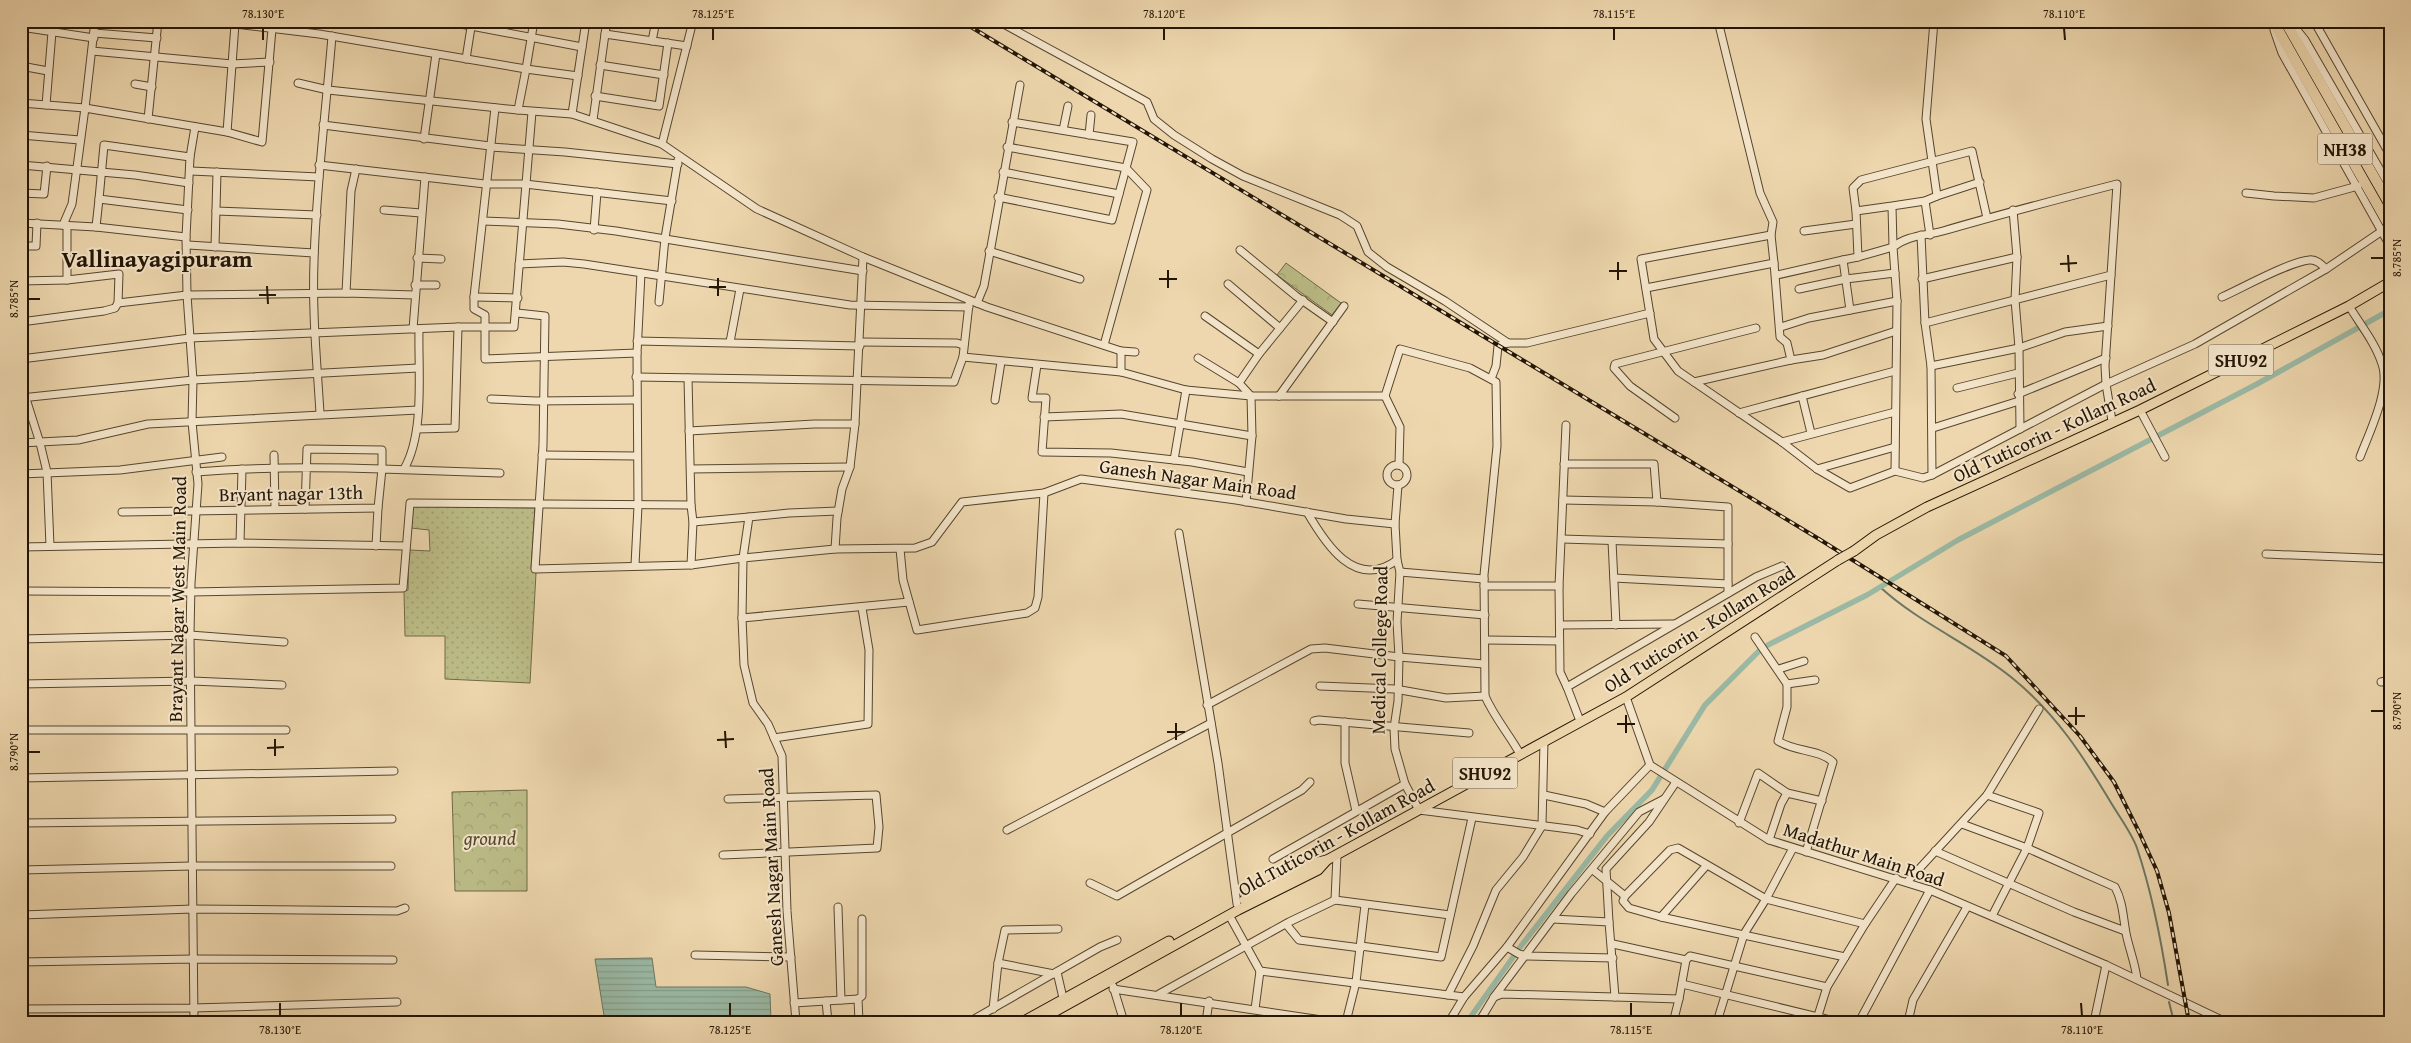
<svg xmlns="http://www.w3.org/2000/svg" width="2411" height="1043" viewBox="0 0 2411 1043" font-family="'Gentium Book Plus',serif">
<style>
.grass{fill:url(#grass-dots);stroke:#706946}
.park{fill:url(#park-crowns);stroke:#706946}
.water{fill:url(#water-rules);stroke:#6b7865}
.lines{fill:none;stroke-linecap:round;stroke-linejoin:round}
.stream{stroke:#6b7865;stroke-width:2}
.canal{stroke:#9bbaa6;stroke-width:5.5}
.minor-casing{stroke:#56462e;stroke-width:9}
.major-casing{stroke:#231504;stroke-width:11}
.highway-casing{stroke:#231504;stroke-width:12}
.minor{stroke:#f4e5ca;stroke-width:7}
.major{stroke:#eed7ae;stroke-width:9}
.highway{stroke:#eed7ae;stroke-width:10}
.rail-casing{stroke:#231504;stroke-width:4}
.rail{stroke:#f4e5ca;stroke-width:2;stroke-dasharray:5.5;stroke-linecap:butt}
.major-bridge-casing{stroke:#231504;stroke-width:11;stroke-linecap:butt}
.major-bridge{stroke:#eed7ae;stroke-width:9}
.ticks{fill:none;stroke:#231504;stroke-width:2}
.labels{text-anchor:middle;dominant-baseline:central;stroke-width:4;stroke-linejoin:round;paint-order:stroke}
.shield{fill:#f4e5ca;stroke:#62533f;stroke-width:1}
.shield-label{font-size:18px;font-weight:bold;fill:#231504}
.street-label{font-size:19px;fill:#231504;stroke:#f4e5ca}
.park-label{font-size:19px;font-style:italic;fill:#51472c;stroke:#f4e5ca}
.district-label{font-size:24px;font-weight:bold;fill:#231504;stroke:#f4e5ca}
.neatline{fill:none;stroke:#231504;stroke-width:2}
.ticks-label{font-size:12px;text-anchor:middle;fill:#231504}
</style>
<defs>
<pattern id="grass-dots" width="8" height="8" patternUnits="userSpaceOnUse" patternTransform="scale(1.25)"><rect width="8" height="8" fill="#bcbd88"/><path d="M2 2h.1M6 6h.1" fill="none" stroke="#a1a274" stroke-width="1.8" stroke-linecap="round"/></pattern>
<pattern id="park-crowns" width="20" height="18" patternUnits="userSpaceOnUse" patternTransform="scale(1.25)"><rect width="20" height="18" fill="#bcbd88"/><path d="M2 6a3 3 0 1 1 6 0M12 15a3 3 0 1 1 6 0" fill="none" stroke="#a1a274"/></pattern>
<pattern id="water-rules" width="6" height="5" patternUnits="userSpaceOnUse" patternTransform="scale(1.25)"><rect width="6" height="5" fill="#9bbaa6"/><path d="M0 2.5h6" fill="none" stroke="#859f8d"/></pattern>
</defs>
<rect width="100%" height="100%" fill="#eed7ae"/>
<filter id="stains"><feTurbulence type="fractalNoise" baseFrequency=".004" numOctaves="4"/><feColorMatrix values="0 0 0 0 .2 0 0 0 0 .09 0 0 0 0 .02 0 0 0 .5 -.17"/></filter>
<radialGradient id="worn" r=".72"><stop offset=".6" stop-color="#630" stop-opacity="0"/><stop offset="1" stop-color="#630" stop-opacity=".3"/></radialGradient>
<path class="grass" d="M413 506 535 508 531 569 536 573 530 683 445 679V636H405L404 591 408 590 409 550 430 551 429 530 411 528Z"/>
<g class="park">
<path d="M1286 263 1341 303 1332 315 1277 275Z"/>
<path d="M527 790V891H455L452 792Z"/>
</g>
<path class="water" d="M652 958 656 987H746L770 994 771 1022H605L595 959Z"/>
<g class="lines">
<g class="stream">
<path d="M1880 587C1919 623 1969 643 2011 677 2056 713 2083 756 2113 806 2121 819 2132 834 2137 848 2152 893 2161 939 2168 985"/>
<path d="M2169 1002 2174 1022"/>
</g>
<g class="canal">
<path d="M1768 645 1867 595 1958 540 2257 384 2390 310"/>
<path d="M1467 1022 1521 946 1607 836 1652 790 1705 705 1759 651"/>
</g>
<defs>
<g id="minor">
<path d="M235 21V24L319 34 526 69 518 110 572 114 662 144 757 209 863 257 987 307 1121 351V372L1186 390 1251 396H1385L1400 349 1470 368 1496 382 1497 446 1484 575 1485 696C1494 717 1509 734 1520 754"/>
<path d="M445 21 582 47"/>
<path d="M534 21 526 69 578 76"/>
<path d="M998 21 1147 102 1154 119 1174 135 1212 159 1243 176 1340 215 1357 226 1368 252 1387 267 1445 301 1508 343"/>
<path d="M2290 21 2305 40 2390 187"/>
<path d="M2314 21 2390 155"/>
<path d="M21 27 94 38"/>
<path d="M2274 30 2282 53 2390 246"/>
<path d="M94 33 157 38"/>
<path d="M605 34 607 21"/>
<path d="M652 41 656 21"/>
<path d="M92 51 232 64 270 62"/>
<path d="M466 59 472 21"/>
<path d="M600 65 664 75"/>
<path d="M21 66 48 71"/>
<path d="M298 83 328 90 518 110"/>
<path d="M135 84 152 87"/>
<path d="M595 96 659 106 668 43"/>
<path d="M21 103 85 108 95 21"/>
<path d="M46 105 52 32"/>
<path d="M495 108 474 297V309L485 315V359L637 353 641 273"/>
<path d="M572 114 586 21"/>
<path d="M148 119 158 21"/>
<path d="M593 120 605 34 687 46"/>
<path d="M323 125 490 146"/>
<path d="M1063 130 1068 106"/>
<path d="M227 132 262 142 272 29"/>
<path d="M21 135 80 140"/>
<path d="M1089 135 1091 115"/>
<path d="M424 139 436 54"/>
<path d="M662 144 693 21"/>
<path d="M490 147 565 152 678 164"/>
<path d="M1007 147 1126 168 1147 190 1104 345"/>
<path d="M21 165 135 175 189 183"/>
<path d="M319 165 485 184H525L672 201"/>
<path d="M191 171 319 177"/>
<path d="M1003 172 1119 194"/>
<path d="M21 193 44 194 47 166"/>
<path d="M2246 193 2274 196 2314 198 2358 186"/>
<path d="M1937 196 1980 182"/>
<path d="M998 197 1112 220 1133 142 1012 122"/>
<path d="M1925 201 1930 235"/>
<path d="M1892 206 1856 211 1858 257 1893 247 1892 206 1925 201 1937 196 1926 119 1934 21"/>
<path d="M188 210 99 199 104 145 190 157"/>
<path d="M384 210 421 213"/>
<path d="M2013 210 2017 257 2015 300 2019 348 2020 429"/>
<path d="M216 211 317 215"/>
<path d="M1856 211 1853 188 1861 180 1972 151 1987 218"/>
<path d="M483 221 558 224 616 231 863 271"/>
<path d="M21 223 96 227 186 237"/>
<path d="M63 225 72 204 85 108 227 132 235 24 217 21"/>
<path d="M67 225V280"/>
<path d="M96 227 99 199"/>
<path d="M594 230 597 192"/>
<path d="M1804 231 1856 224"/>
<path d="M1771 235 1641 259 1654 339 1678 371 1782 442 1817 469 1850 488 1895 471 1923 478 1932 475 2106 384 2195 344 2326 269"/>
<path d="M1921 235 1925 323 1931 366 1932 475"/>
<path d="M188 245 314 253"/>
<path d="M21 246H36L37 223"/>
<path d="M215 247 217 172"/>
<path d="M1240 250 1296 296 1333 322"/>
<path d="M989 251 1080 279"/>
<path d="M417 258 441 259"/>
<path d="M1774 263 1780 337 1787 343 1791 360"/>
<path d="M519 264 563 262 584 264 850 305 969 307"/>
<path d="M1777 275 1843 260"/>
<path d="M1922 279 2017 257"/>
<path d="M21 281 67 280 119 274 118 303 187 295 346 293 415 295"/>
<path d="M1228 284 1280 328"/>
<path d="M415 285H436"/>
<path d="M1646 288 1774 263 1771 235 1773 222 1760 193 1718 21"/>
<path d="M1799 289 1846 279 1895 273"/>
<path d="M346 293 351 191 356 169"/>
<path d="M474 297 518 298"/>
<path d="M2222 297C2242 288 2289 262 2309 260 2316 259 2321 264 2326 269L2382 231"/>
<path d="M659 302 665 238 678 160"/>
<path d="M977 303 984 286 1020 85"/>
<path d="M2349 306C2360 324 2376 344 2382 364 2391 389 2369 433 2360 457"/>
<path d="M1850 310 1843 260 1858 257"/>
<path d="M517 313 545 316 543 445 535 569 691 565 743 558 749 517 789 513 838 511"/>
<path d="M1205 316 1259 354"/>
<path d="M21 322 104 311 115 308 118 303"/>
<path d="M1925 323 2111 275"/>
<path d="M1781 327 1809 318 1897 301"/>
<path d="M413 329 425 177"/>
<path d="M637 341 860 346"/>
<path d="M730 342 740 289"/>
<path d="M860 342 957 343 963 345"/>
<path d="M1121 351 1135 352"/>
<path d="M963 357 1121 372"/>
<path d="M1198 358 1239 383"/>
<path d="M21 359 190 338 458 327"/>
<path d="M1037 365 1032 398H1046L1042 452 1111 453 1192 462 1248 472"/>
<path d="M1931 366 2019 348 2065 332 2108 326"/>
<path d="M636 377 954 382 963 357 969 304"/>
<path d="M688 378 691 505"/>
<path d="M1491 379 1496 366 1498 346 1508 343H1527L1650 313"/>
<path d="M1694 382 1791 360 1823 355 1896 331"/>
<path d="M21 383 40 443 47 472 50 546"/>
<path d="M1957 388 2018 373"/>
<path d="M2018 394 2106 358"/>
<path d="M1279 396 1344 306"/>
<path d="M1385 396 1400 427 1399 465"/>
<path d="M1802 396 1811 433"/>
<path d="M21 398 193 380 418 368"/>
<path d="M491 399 536 401 635 400"/>
<path d="M995 400 1001 362"/>
<path d="M2140 410 2165 457"/>
<path d="M320 413C317 363 312 313 314 262 316 186 326 111 332 36"/>
<path d="M1739 413 1895 371"/>
<path d="M1044 417 1121 414 1252 436"/>
<path d="M1675 418 1630 386 1614 368 1615 364 1756 328"/>
<path d="M1566 425 1559 586 1560 672 1567 687"/>
<path d="M1933 428 2019 401"/>
<path d="M417 429 455 428 458 327H514L532 112"/>
<path d="M689 431 814 424H855"/>
<path d="M1782 442 1895 412"/>
<path d="M21 443 78 440 148 424 418 410"/>
<path d="M274 455 275 509"/>
<path d="M542 455 636 456"/>
<path d="M1174 460 1186 390"/>
<path d="M1564 464H1654L1657 502"/>
<circle cx="1397" cy="475" r="10"/>
<path d="M404 469C425 433 418 371 419 330"/>
<path d="M691 469 850 467"/>
<path d="M1817 469 1895 447"/>
<path d="M1895 471 1897 301 1893 247C1908 235 1925 236 1943 231 2001 214 2059 199 2117 184L2105 366 2106 384 2112 421"/>
<path d="M196 472C258 467 320 467 382 469V450L307 449 305 509"/>
<path d="M21 474 120 470 222 457"/>
<path d="M1398 485 1395 524 1397 560 1400 572 1397 622 1399 657 1398 701 1394 728 1395 749 1405 784 1419 810 1577 830 1590 834"/>
<path d="M1563 500 1657 502 1728 507V593"/>
<path d="M1246 502 1252 436 1251 396 1239 383 1259 354 1303 300"/>
<path d="M122 512 378 508 382 469 500 473"/>
<path d="M1307 512C1325 543 1355 591 1397 560"/>
<path d="M1179 533 1218 763 1237 904"/>
<path d="M1562 539 1728 544"/>
<path d="M1612 541 1616 625"/>
<path d="M240 543 242 469"/>
<path d="M376 546 378 508"/>
<path d="M21 547 240 543 406 546"/>
<path d="M835 549 837 518 842 489 850 467 855 424 863 257"/>
<path d="M900 549 903 580 917 630 1027 613 1035 608 1038 597 1044 493"/>
<path d="M2266 554 2390 559"/>
<path d="M635 565 638 506 637 353"/>
<path d="M691 565 693 522"/>
<path d="M1400 572 1484 579"/>
<path d="M1614 578 1728 584"/>
<path d="M1484 586H1559"/>
<path d="M21 591 191 592 403 588 410 503 691 505 693 522 749 517"/>
<path d="M1358 604 1485 615"/>
<path d="M742 618 909 602"/>
<path d="M1561 625 1674 624"/>
<path d="M1755 637 1787 684V707L1778 741C1795 752 1819 749 1833 762L1806 852"/>
<path d="M21 639 190 635 284 642"/>
<path d="M1485 640 1559 641"/>
<path d="M1779 669 1804 661"/>
<path d="M2381 682 2390 680"/>
<path d="M21 684 192 681 282 685"/>
<path d="M1787 684 1815 680"/>
<path d="M1320 686 1395 689 1446 698 1485 696"/>
<path d="M1626 697 1650 765 1769 840 1930 890 2106 965 2226 1022"/>
<path d="M1207 705 1311 649 1325 648 1399 657 1484 664"/>
<path d="M1314 721 1319 720 1469 733"/>
<path d="M1580 721 1567 687 1756 577 1782 566"/>
<path d="M1345 722V763L1356 811"/>
<path d="M21 730H286"/>
<path d="M774 738 868 724 869 650 862 608"/>
<path d="M21 778 394 771"/>
<path d="M1544 795 1586 804 1605 812"/>
<path d="M1987 795 2039 813 2027 848 1992 916"/>
<path d="M21 823 392 819"/>
<path d="M1739 823 1758 773 1787 793"/>
<path d="M1962 824 2027 848 2115 887C2123 902 2123 917 2126 933 2129 949 2135 962 2137 979"/>
<path d="M1007 830 1211 723"/>
<path d="M1769 840 1781 804 1787 793 1822 801"/>
<path d="M1935 851 2074 912 2125 931"/>
<path d="M723 855 877 848 879 827 876 795 728 799"/>
<path d="M1273 859 1405 784"/>
<path d="M21 870 192 866H391"/>
<path d="M1593 870 1625 896"/>
<path d="M1908 881 1987 795 2039 709"/>
<path d="M1090 883 1117 896 1302 790 1310 782"/>
<path d="M1335 900 1337 855"/>
<path d="M838 907 841 1000"/>
<path d="M21 915 193 909 397 911 405 908"/>
<path d="M1229 915 1260 971 1255 1009"/>
<path d="M1661 917 1706 866"/>
<path d="M1553 919 1609 922 1615 997 1679 999 1686 960 1690 956 1827 987"/>
<path d="M1609 922 1606 869 1649 822 1676 782"/>
<path d="M1286 924 1299 940 1361 948"/>
<path d="M1613 944 1686 960"/>
<path d="M1361 946 1441 957 1472 818"/>
<path d="M1507 947 1519 954 1527 956 1613 958"/>
<path d="M695 955 791 957"/>
<path d="M1845 957 1661 917 1629 908 1623 901 1625 896 1670 850 1678 848 1766 899 1865 924"/>
<path d="M21 962 193 959 393 960"/>
<path d="M1260 971 1464 997"/>
<path d="M1057 972 1063 998"/>
<path d="M1054 974 998 963 1005 930 1058 929"/>
<path d="M1682 984 1839 1022"/>
<path d="M1113 986 1124 1022"/>
<path d="M1113 989 1335 1022"/>
<path d="M1159 994 1289 922 1335 900 1450 915"/>
<path d="M1448 995 1473 946 1496 890 1523 857 1542 826 1544 741"/>
<path d="M1494 997 1502 994 1615 997"/>
<path d="M1679 999 1674 1019 1684 1022"/>
<path d="M826 1001 828 1022"/>
<path d="M794 1003 858 999"/>
<path d="M21 1009 193 1008 397 1002"/>
<path d="M993 1009 998 963"/>
<path d="M194 1022 190 635 191 583 198 484 192 422 193 380 187 295 186 237 190 157 195 127"/>
<path d="M796 1022 787 911 782 756 768 724 753 703 744 665 742 618 743 558 835 549 915 548 932 542 962 502 1044 493 1081 479 1236 500 1346 519 1395 524"/>
<path d="M859 1022 858 999 862 996V919"/>
<path d="M969 1022 1100 947 1117 940"/>
<path d="M1206 1022 1209 1001"/>
<path d="M1346 1022 1356 982 1365 905"/>
<path d="M1449 1022 1464 997 1507 947 1605 812 1650 765"/>
<path d="M1479 1022 1494 997 1571 894 1639 812 1664 799"/>
<path d="M1717 1022 1744 934 1766 899 1793 848"/>
<path d="M1816 1022 1827 987 1865 924 1896 878"/>
<path d="M1859 1022 1930 890"/>
<path d="M1908 1022 1913 1000 1967 907"/>
<path d="M2094 1022 2106 965"/>
</g>
<g id="major">
<path d="M1854 551 1876 535 1927 507 2140 410 2349 306 2390 282"/>
<path d="M1244 900 1314 863 1327 860"/>
<path d="M1022 1022 1169 941"/>
<path d="M1036 1022 1238 910 1318 870 1327 860 1626 697 1838 560"/>
</g>
<g id="highway">
<path d="M2273 21 2390 227"/>
<path d="M2285 21 2390 205"/>
</g>
</defs>
<use href="#minor" class="minor-casing"/>
<use href="#major" class="major-casing"/>
<use href="#highway" class="highway-casing"/>
<use href="#minor" class="minor"/>
<use href="#major" class="major"/>
<use href="#highway" class="highway"/>
<defs>
<path id="rail" d="M961 21 1819 539 2006 656 2080 736 2114 782 2139 832 2157 871 2169 913 2189 1022"/>
</defs>
<use href="#rail" class="rail-casing"/>
<use href="#rail" class="rail"/>
<defs>
<path id="major-bridge" d="M1838 560 1854 551"/>
</defs>
<use href="#major-bridge" class="major-bridge-casing"/>
<use href="#major-bridge" class="major-bridge"/>
</g>
<path class="ticks" d="M263 28V40M713 28V40M1164 28V40M1614 28V40M2064 28 2065 40M2068 255 2069 272M2371 258H2384M1618 262V280M2060 264 2077 263M1168 270V288M1609 271H1627M718 278V296M1159 279H1177M267 286 268 304M709 287H726M259 295H276M28 299H40M2076 707V725M2371 711H2384M1626 715V733M2068 716H2085M1176 723V740M1617 724H1635M725 731 726 748M1167 732H1185M275 739V756M717 740 734 739M267 748 284 747M28 752H40M280 1003V1016M730 1003V1016M1181 1003V1016M1631 1003V1016M2081 1003 2082 1016"/>
<g class="labels">
<g class="shield">
<rect x="2317.5" y="133.5" width="55" height="31" rx="4"/>
<rect x="2208.5" y="344.5" width="65" height="31" rx="4"/>
<rect x="1452.5" y="757.5" width="65" height="31" rx="4"/>
</g>
<g class="shield-label">
<text x="2345" y="149">NH38</text>
<text x="2241" y="360">SHU92</text>
<text x="1485" y="773">SHU92</text>
</g>
<g class="street-label">
<text transform="translate(2054 430) rotate(-25)">Old Tuticorin - Kollam Road</text>
<text transform="translate(1198 479) rotate(8)">Ganesh Nagar Main Road</text>
<text transform="translate(291 493) rotate(-1)">Bryant nagar 13th</text>
<text transform="translate(177 599) rotate(-89)">Brayant Nagar West Main Road</text>
<text transform="translate(1699 629) rotate(-32)">Old Tuticorin - Kollam Road</text>
<text transform="translate(1379 650) rotate(-89)">Medical College Road</text>
<text transform="translate(1336 837) rotate(-29)">Old Tuticorin - Kollam Road</text>
<text transform="translate(1864 854) rotate(18)">Madathur Main Road</text>
<text transform="translate(771 867) rotate(-93)">Ganesh Nagar Main Road</text>
</g>
<g class="park-label">
<text x="490" y="838">ground</text>
</g>
<g class="district-label">
<text x="157" y="258">Vallinayagipuram</text>
</g>
</g>
<rect width="2411" height="1043" fill="none" stroke="#eed7ae" stroke-width="55"/>
<rect x="28" y="28" width="2356" height="988" class="neatline"/>
<g class="ticks-label">
<text x="263" y="18">78.130°E</text>
<text x="713" y="18">78.125°E</text>
<text x="1164" y="18">78.120°E</text>
<text x="1614" y="18">78.115°E</text>
<text x="2064" y="18">78.110°E</text>
<text transform="translate(2397 258) rotate(-90)" y="4">8.785°N</text>
<text transform="translate(14 299) rotate(-90)" y="4">8.785°N</text>
<text transform="translate(2397 711) rotate(-90)" y="4">8.790°N</text>
<text transform="translate(14 752) rotate(-90)" y="4">8.790°N</text>
<text x="280" y="1034">78.130°E</text>
<text x="730" y="1034">78.125°E</text>
<text x="1181" y="1034">78.120°E</text>
<text x="1631" y="1034">78.115°E</text>
<text x="2082" y="1034">78.110°E</text>
</g>
<rect width="100%" height="100%" filter="url(#stains)"/>
<rect width="100%" height="100%" fill="url(#worn)"/>
</svg>
